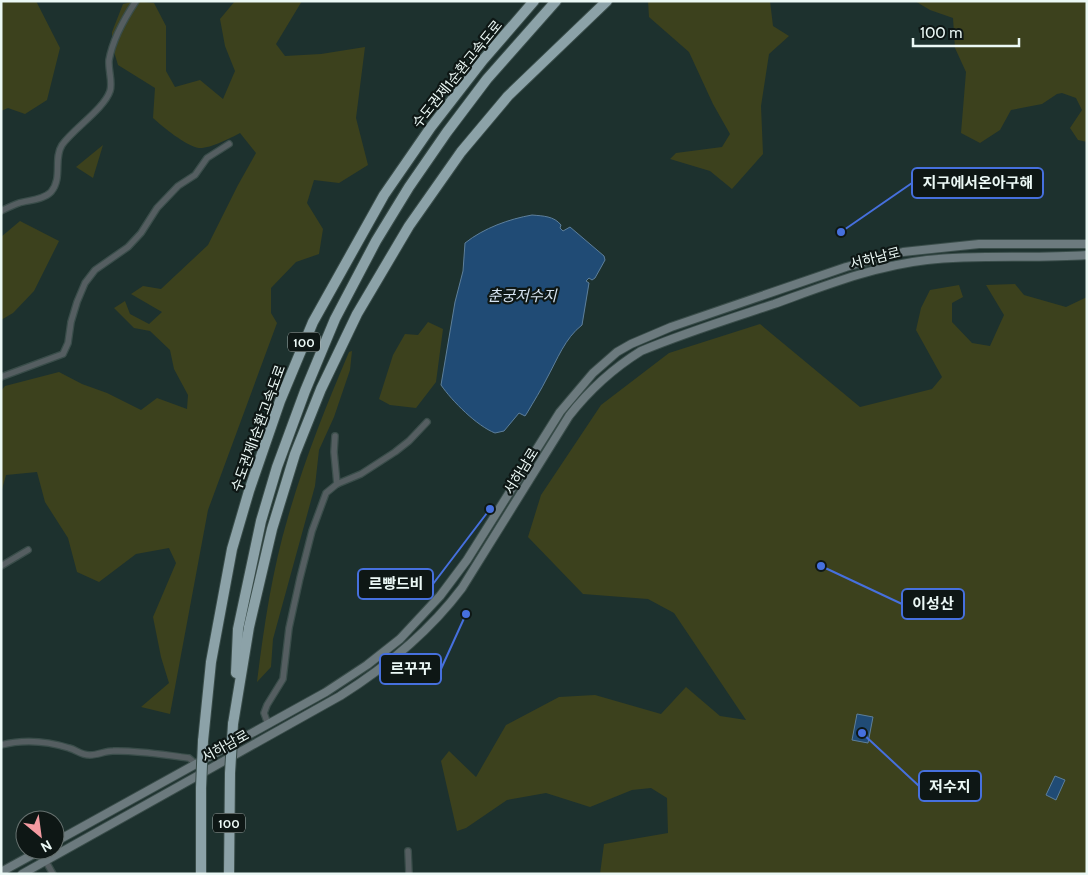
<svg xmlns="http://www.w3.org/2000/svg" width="1088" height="875" viewBox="0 0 1088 875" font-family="Cabin,'Noto Sans KR',sans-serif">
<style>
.green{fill:#3c411d}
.water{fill:#204b75;stroke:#5d7f9b}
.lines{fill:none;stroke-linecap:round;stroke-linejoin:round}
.street-casing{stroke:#3a4d4a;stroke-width:8}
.secondary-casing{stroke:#3a4d4a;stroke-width:10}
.highway-casing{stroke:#3a4d4a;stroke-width:12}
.street{stroke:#555e61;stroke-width:5.5}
.secondary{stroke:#6c7a7e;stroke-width:8}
.highway{stroke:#8ca2a8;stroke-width:10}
.highway-bridge-casing{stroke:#3a4d4a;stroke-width:12;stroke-linecap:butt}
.highway-bridge{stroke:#8ca2a8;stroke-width:10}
.labels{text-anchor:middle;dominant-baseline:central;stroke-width:4.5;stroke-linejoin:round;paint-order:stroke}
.shield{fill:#0e1715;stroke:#a9b4b2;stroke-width:1}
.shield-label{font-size:12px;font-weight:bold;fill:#ebf8f5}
.street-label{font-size:14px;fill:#ebf8f5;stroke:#0e1715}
.water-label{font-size:15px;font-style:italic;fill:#d6e3f0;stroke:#0e1715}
.leader{fill:none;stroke:#4670de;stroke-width:2}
.callout-dot{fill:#4670de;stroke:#0e1715;stroke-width:2}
.callout{fill:#0e1715;stroke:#4670de;stroke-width:2}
.callout-label{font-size:15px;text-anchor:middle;font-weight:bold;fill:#ebf8f5}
</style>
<rect width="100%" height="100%" fill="#1d312e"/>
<g class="green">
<path d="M1 1H36L60 48 47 100 25 114 8 108 1 111Z"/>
<path d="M136 1 154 3 166 26V71L175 87 200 80 223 99 235 71 225 46 220 19 235 1H302L276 44 285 56 321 54 365 47 356 118 368 165 339 183 314 180 307 203 323 229 319 254 296 262 271 288V313L277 323 208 510 170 714 141 707 169 683 161 657 153 617 176 563 169 548 136 554 99 582 77 572 68 538 45 502 37 472 6 475 1 493V391L5 386 59 372 82 384 107 393 141 410 157 398 187 409 188 395 174 369 170 350 150 331 134 328 114 308 125 301 130 314 149 324 162 312 131 294 143 286 161 289 208 245 238 185 256 153 240 133C231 138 209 149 199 148 186 146 163 127 153 118L155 88 118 65 112 45V32L123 4Z"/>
<path d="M648 1H770L773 26 789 36 769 54 761 106 763 154 732 189 710 171 670 159 676 153 722 147 730 134 713 104 689 52 649 17Z"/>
<path d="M915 1H1087V142L1078 140 1070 128 1082 110 1076 98 1062 93 1057 94 1042 104 1011 110 1000 130 980 143 961 133 966 72 955 48 953 18 930 10Z"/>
<path d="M103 145 93 178 76 167Z"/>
<path d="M20 221 59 241 34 291 13 313 1 320V237Z"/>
<path d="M1015 284 1024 295 1066 307 1087 297V874H600L604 844 668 833 667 798 651 788 632 790 590 807 546 793 507 800 466 828 457 831 441 761 449 751 476 777 506 725 559 697 595 695 661 714 686 687 720 716 746 720 674 613 648 599 583 594 528 537 541 495 601 405 669 353 760 324 860 407 932 389 942 377 916 330 921 308 930 290 959 285 963 297 952 303V322L972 343 990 346 1004 315 986 285Z"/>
<path d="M428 322 443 329 436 382 416 408 390 405 379 399 393 355 405 334 418 335Z"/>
<path d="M352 351 350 370 334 417 319 450 315 486 273 639 271 667 257 682C264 626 272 571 288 517 304 461 326 406 349 352Z"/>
</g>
<g class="water">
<path d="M532 215C543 216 554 216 561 225L560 228 563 231 570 227 604 256 605 260 595 278 592 280 589 278 586 281 589 283 582 325C565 338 557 360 547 378 541 390 534 401 527 413L525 416 519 413 504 431 495 433C477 426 452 401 441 385L455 302 463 271 465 243C484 228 509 219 532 215Z"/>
<path d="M857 714 873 717 868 743 852 740Z"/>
<path d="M1055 776 1065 780 1056 800 1046 795Z"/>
</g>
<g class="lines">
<defs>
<g id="street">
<path d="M1 211C7 208 13 205 19 203 29 200 43 200 51 192 63 178 53 159 62 145 73 129 104 109 110 91 113 82 108 70 109 60 113 38 124 19 136 1"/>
<path d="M1 377 63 354 68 343 71 322 77 302 85 283 95 270 128 247 141 233 157 208 178 186 195 175 207 158 229 144"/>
<path d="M335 436 334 452 337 484"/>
<path d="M1 566 28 550"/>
<path d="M268 724 264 713 267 705 283 679 289 628 300 578 312 531 326 493 337 484 361 474 395 452 409 441 427 422"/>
<path d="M1 745C24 739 47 741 69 748 77 750 80 755 90 755 98 755 105 751 113 751 138 750 164 755 189 758L196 764"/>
<path d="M40 851 53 874"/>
<path d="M408 851 409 874"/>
</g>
<g id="secondary">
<path d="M55 842 326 692 367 665 400 639 440 596 467 560 560 412 593 373 617 352 631 344 671 327 846 267 903 252 979 244H1087"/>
<path d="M1 872 41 850"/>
<path d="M22 874 340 696C386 667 429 632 462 588L569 416C590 389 612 369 641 351 684 333 729 319 774 304 824 286 874 266 927 260 980 254 1034 259 1087 255"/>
</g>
<g id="highway">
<path d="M236 673 238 629 261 521 277 467 305 391 335 319 376 241 409 187 447 132 487 79 556 1"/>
<path d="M233 724 249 627 272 529 295 454 321 389 357 314 409 226 461 152 508 96 607 1"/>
<path d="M203 741 211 662 232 549 249 491 280 401 313 322 384 195 431 127 483 60 534 1"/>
<path d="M201 874V788"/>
<path d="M229 874 230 773"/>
</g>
</defs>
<use href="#street" class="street-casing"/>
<use href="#secondary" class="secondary-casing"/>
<use href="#highway" class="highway-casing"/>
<use href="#street" class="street"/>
<use href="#secondary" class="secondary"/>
<use href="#highway" class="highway"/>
<defs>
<g id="highway-bridge">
<path d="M230 773 233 724"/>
<path d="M201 788 203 741"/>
</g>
</defs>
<use href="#highway-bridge" class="highway-bridge-casing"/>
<use href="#highway-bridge" class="highway-bridge"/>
</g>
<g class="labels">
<g class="shield">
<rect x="288" y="332.5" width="32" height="19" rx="4"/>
<rect x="213" y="813.5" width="32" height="19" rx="4"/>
</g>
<g class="shield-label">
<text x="304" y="342">100</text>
<text x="229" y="823">100</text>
</g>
<g class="street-label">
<text transform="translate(457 74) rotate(-51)">수도권제1순환고속도로</text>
<text transform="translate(875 258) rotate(-14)">서하남로</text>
<text transform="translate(258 428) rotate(-70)">수도권제1순환고속도로</text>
<text transform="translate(521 471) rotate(-58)">서하남로</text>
<text transform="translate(225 746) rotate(-29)">서하남로</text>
</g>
<g class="water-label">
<text x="522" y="296">춘궁저수지</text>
</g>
</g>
<path class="leader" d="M841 232L912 183M490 509L433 584M821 566L902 604M466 614L441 669M862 733L919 786"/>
<g class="callout-dot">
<circle cx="841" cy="232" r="5"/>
<circle cx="490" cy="509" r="5"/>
<circle cx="821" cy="566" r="5"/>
<circle cx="466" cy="614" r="5"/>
<circle cx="862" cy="733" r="5"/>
</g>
<g class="callout">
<rect x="912" y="168" width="131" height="30" rx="5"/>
<rect x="358" y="569" width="75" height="30" rx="5"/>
<rect x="902" y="589" width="62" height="30" rx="5"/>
<rect x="380" y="654" width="61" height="30" rx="5"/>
<rect x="919" y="771" width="62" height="30" rx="5"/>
</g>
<g class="callout-label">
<text x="978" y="188">지구에서온아구해</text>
<text x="396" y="589">르빵드비</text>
<text x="933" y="609">이성산</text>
<text x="411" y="674">르꾸꾸</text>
<text x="950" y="792">저수지</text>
</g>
<rect width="1088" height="875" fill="none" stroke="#ebf8f5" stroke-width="5"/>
<g transform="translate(40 835) rotate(151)"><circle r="24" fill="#0e1715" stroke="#66716f"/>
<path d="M0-4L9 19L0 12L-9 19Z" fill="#f49aa1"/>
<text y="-8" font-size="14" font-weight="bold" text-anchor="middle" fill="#ebf8f5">N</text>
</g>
<path d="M913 38v8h106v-8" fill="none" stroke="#ebf8f5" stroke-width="2.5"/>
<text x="920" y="38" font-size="15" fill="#ebf8f5" stroke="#0e1715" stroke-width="4" paint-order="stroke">100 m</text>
</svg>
